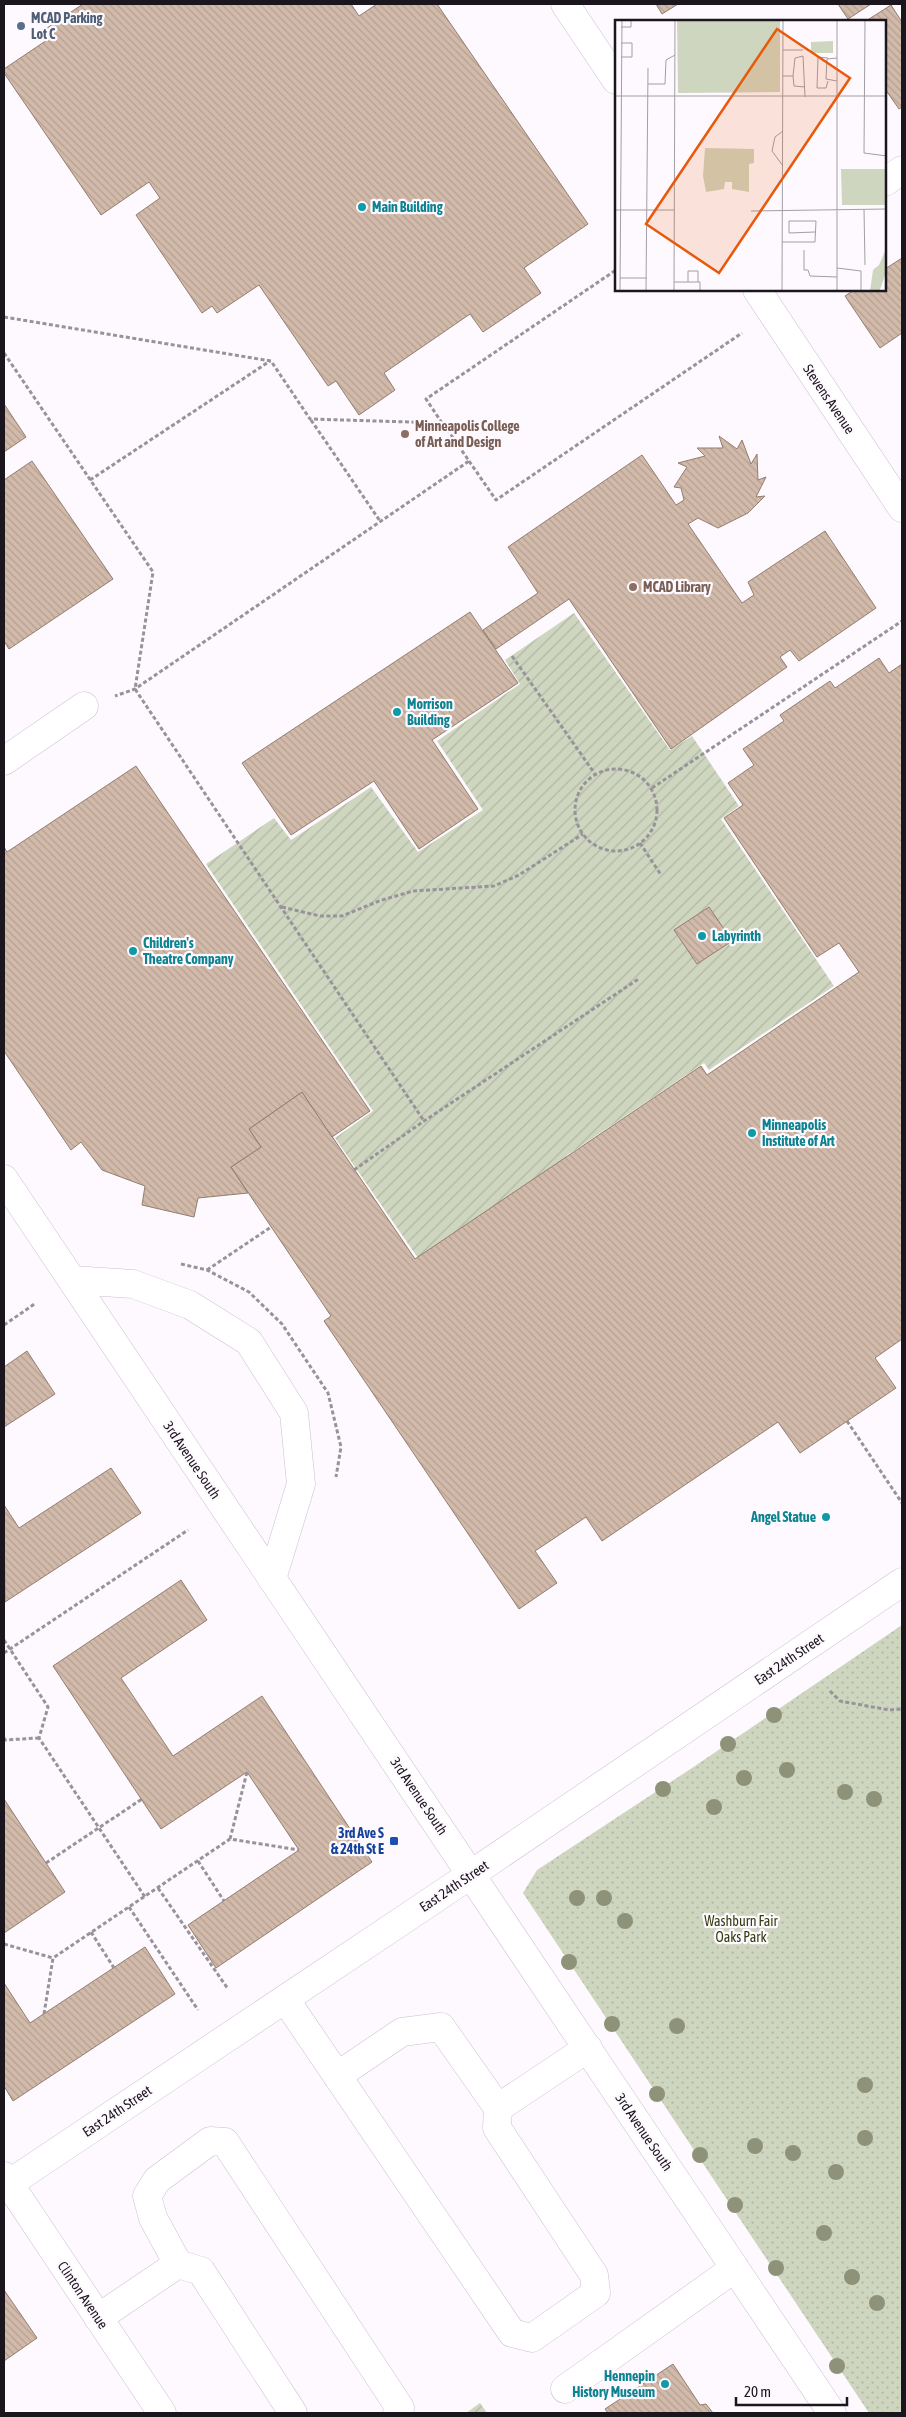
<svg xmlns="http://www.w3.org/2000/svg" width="906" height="2417" viewBox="0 0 906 2417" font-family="'Asap Condensed',sans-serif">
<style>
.park{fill:url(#park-dots)}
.garden{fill:url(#garden-furrows)}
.building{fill:url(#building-back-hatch);stroke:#937d6e}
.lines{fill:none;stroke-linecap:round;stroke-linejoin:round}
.minor-casing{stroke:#cebed4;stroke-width:29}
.path{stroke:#98939a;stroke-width:3;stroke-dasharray:4 2.5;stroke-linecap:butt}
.minor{stroke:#fff;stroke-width:28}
.tree{fill:#8e9279}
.service-dot{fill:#5c6f8a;stroke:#fdf9fe;stroke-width:2}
.culture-dot{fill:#0f9aa8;stroke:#fdf9fe;stroke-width:2}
.education-dot{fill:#8d6e63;stroke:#fdf9fe;stroke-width:2}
.transit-dot{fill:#1a4fb4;stroke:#fdf9fe;stroke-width:2}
.labels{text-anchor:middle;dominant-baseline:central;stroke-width:4.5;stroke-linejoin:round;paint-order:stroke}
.service-label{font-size:14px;font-weight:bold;fill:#4e5e75;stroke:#fdf9fe;text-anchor:start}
.culture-label{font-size:14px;font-weight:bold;fill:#0d838f;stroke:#fdf9fe;text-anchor:start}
.street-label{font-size:14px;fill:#1b151d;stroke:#fdf9fe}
.education-label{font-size:14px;font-weight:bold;fill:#785e54;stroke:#fdf9fe;text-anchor:start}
.transit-label{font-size:14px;font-weight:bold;fill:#164399;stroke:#fdf9fe;text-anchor:end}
.park-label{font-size:14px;fill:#333d0d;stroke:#fdf9fe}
.inset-road{fill:none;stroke:#a39ea4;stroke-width:1}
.view{fill:#e8590c;fill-opacity:0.15;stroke:#e8590c;stroke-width:2.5}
.inset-edge{fill:none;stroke:#1b151d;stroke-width:2.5}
</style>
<defs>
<pattern id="park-dots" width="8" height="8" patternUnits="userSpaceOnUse" patternTransform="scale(1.25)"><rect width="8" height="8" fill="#cfd6bf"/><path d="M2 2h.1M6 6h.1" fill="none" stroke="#b1b7a4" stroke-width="1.8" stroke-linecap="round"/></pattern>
<pattern id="garden-furrows" width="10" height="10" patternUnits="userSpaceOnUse" patternTransform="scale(1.25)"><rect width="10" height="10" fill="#cfd6bf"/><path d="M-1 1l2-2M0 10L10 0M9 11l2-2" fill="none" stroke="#b1b7a4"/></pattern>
<pattern id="building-back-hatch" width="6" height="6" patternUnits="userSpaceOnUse" patternTransform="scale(1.25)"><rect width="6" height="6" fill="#d2baaa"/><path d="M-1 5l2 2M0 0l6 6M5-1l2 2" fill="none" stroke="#b49f92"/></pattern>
</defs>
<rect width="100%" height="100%" fill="#fdf9fe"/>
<path class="park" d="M902 1625V2413H869L523 1893 537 1870 695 1766Z"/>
<g class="garden">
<path d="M574 613 670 750 692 736 739 806 721 819 834 986 709 1070 704 1063 566 1156 571 1164 420 1261 335 1138 373 1111 206 864 274 818 291 840 371 787 418 852 483 810 437 741 520 684 505 660Z"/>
<path d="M480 2403 487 2413H466Z"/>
</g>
<g class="building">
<path d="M83 4H351L359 16 377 4H437L588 224 524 268 541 293 483 332 470 314 384 373 395 390 359 415 336 381 328 386 259 285 217 313 212 306 202 313 136 215 160 198 149 182 101 215 4 73V69L50 38 44 30Z"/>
<path d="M656 4H678L662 14Z"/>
<path d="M838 4H871L848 19Z"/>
<path d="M891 5 902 22V107L899 109 885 89V21H866Z"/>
<path d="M902 258V333L880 348 845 296 854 290H885V269Z"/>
<path d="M4 404 26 437 4 452Z"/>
<path d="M719 436 737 449 742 440 751 464 757 454 758 480 766 477 756 497 765 496 748 513 718 528 698 518 688 524 742 603 754 595 748 582 825 531 876 608 799 661 790 650 780 657 787 667 671 749 569 599 496 649 483 630 538 593 508 547 642 455 676 505 684 500 681 488 674 487 687 467 678 463 705 456 697 448H723Z"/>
<path d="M32 461 113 579 9 649 4 641V480Z"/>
<path d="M470 612 518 683 432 740 478 809 419 849 374 781 291 835 242 763Z"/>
<path d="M879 658 889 673 902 664V1339L875 1358 896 1388 800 1453 778 1422 602 1541 586 1517 535 1551 557 1583 519 1609 324 1321 331 1316 231 1167 261 1147 249 1129 302 1092 415 1259 701 1066 707 1075 859 972 839 943 817 957 724 818 743 805 728 783 754 765 743 749 784 721 780 715 830 681 835 688Z"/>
<path d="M136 766 370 1111 332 1137 302 1092 249 1129 261 1147 231 1167 248 1193 198 1198 194 1217 142 1205 145 1186 102 1170 81 1142 71 1150 4 1051V847L7 852Z"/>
<path d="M709 907 732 941 697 964 674 930Z"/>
<path d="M27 1351 55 1394 4 1427V1367Z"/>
<path d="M111 1468 141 1513 5 1602 4 1505 19 1528Z"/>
<path d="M181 1580 207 1620 121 1678 173 1756 262 1696 372 1862 216 1968 188 1925 299 1850 247 1772 161 1829 53 1666Z"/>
<path d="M4 1799 65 1892 4 1933Z"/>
<path d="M145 1947 175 1994 13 2101 4 2086V1983L30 2023Z"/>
<path d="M4 2290 37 2338 4 2361Z"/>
<path d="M673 2364 700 2405 706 2404 713 2413H608L605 2409Z"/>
</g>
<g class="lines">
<defs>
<g id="minor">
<path d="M565 4 616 80"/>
<path d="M885 182 902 170"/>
<path d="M757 290 902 508"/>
<path d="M4 761 84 706"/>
<path d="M4 1179 832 2413"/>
<path d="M72 1280 133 1284 190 1305 249 1342 294 1413 301 1484 272 1579"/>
<path d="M285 1999 512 2333 532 2338 596 2293 594 2275 497 2128 498 2108 588 2048"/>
<path d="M337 2076 402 2032 441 2027 498 2108"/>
<path d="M4 2176 162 2413"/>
<path d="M4 2187 436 1898 902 1582"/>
<path d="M178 2264 153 2218 147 2196 157 2180 210 2141 225 2142 400 2408 397 2413"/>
<path d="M98 2318 178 2264 201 2271 293 2413"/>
<path d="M565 2389 735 2268"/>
</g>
</defs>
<use href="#minor" class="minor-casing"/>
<g class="path">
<path d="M4 317 271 361 310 419 443 423 469 461 135 689 115 696"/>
<path d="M4 353 153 572 135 689 424 1121"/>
<path d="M311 420 380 521"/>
<path d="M442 423 426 399 616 270"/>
<path d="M469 461 496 500 742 333"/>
<path d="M90 480 270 361"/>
<path d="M512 656 595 774"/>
<circle cx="616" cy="810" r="41"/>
<path d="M652 788 902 621"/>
<path d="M640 843 661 875"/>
<path d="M282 907 320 916H342L379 901 413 891 494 886 519 875 583 834"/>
<path d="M354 1170 424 1121 640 978"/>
<path d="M181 1264 207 1270 249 1292 282 1324 328 1393 341 1447 336 1477"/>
<path d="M207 1270 271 1227"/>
<path d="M4 1325 36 1303"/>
<path d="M847 1421 902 1503"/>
<path d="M4 1640 48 1707 39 1738 145 1897"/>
<path d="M4 1653 188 1530"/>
<path d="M830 1691 840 1701 889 1710 902 1709"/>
<path d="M4 1738 5 1740 39 1738"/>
<path d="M230 1839 247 1772"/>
<path d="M198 1861 224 1901"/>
<path d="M46 1863 142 1799"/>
<path d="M158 1888 228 1989"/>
<path d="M129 1907 198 2010"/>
<path d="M91 1932 114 1968"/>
<path d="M4 1944 53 1958"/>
<path d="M44 2014 53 1958 230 1839 299 1850"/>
</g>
<use href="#minor" class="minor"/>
</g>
<g class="tree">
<circle cx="774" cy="1715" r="8"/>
<circle cx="728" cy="1744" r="8"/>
<circle cx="787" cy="1770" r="8"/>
<circle cx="744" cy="1778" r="8"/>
<circle cx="663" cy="1789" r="8"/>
<circle cx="845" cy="1792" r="8"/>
<circle cx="874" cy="1799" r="8"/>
<circle cx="714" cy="1807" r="8"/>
<circle cx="577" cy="1898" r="8"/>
<circle cx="604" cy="1898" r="8"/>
<circle cx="625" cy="1921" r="8"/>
<circle cx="569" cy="1962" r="8"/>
<circle cx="612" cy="2024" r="8"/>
<circle cx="677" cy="2026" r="8"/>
<circle cx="865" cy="2085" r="8"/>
<circle cx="657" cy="2094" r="8"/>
<circle cx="865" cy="2138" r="8"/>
<circle cx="755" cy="2146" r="8"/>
<circle cx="793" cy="2153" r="8"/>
<circle cx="700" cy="2155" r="8"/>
<circle cx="836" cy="2172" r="8"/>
<circle cx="735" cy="2205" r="8"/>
<circle cx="824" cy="2233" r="8"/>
<circle cx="776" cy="2268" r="8"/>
<circle cx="852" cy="2277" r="8"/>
<circle cx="877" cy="2303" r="8"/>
<circle cx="837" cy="2366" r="8"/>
</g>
<circle class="service-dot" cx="21" cy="26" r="5"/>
<g class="culture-dot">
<circle cx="362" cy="207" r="5"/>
<circle cx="397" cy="712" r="5"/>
<circle cx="702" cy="936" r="5"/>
<circle cx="133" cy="951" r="5"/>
<circle cx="752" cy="1133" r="5"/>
<circle cx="826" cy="1517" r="5"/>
<circle cx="665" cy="2384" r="5"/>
</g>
<g class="education-dot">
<circle cx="405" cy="434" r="5"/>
<circle cx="633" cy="587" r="5"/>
</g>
<rect class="transit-dot" x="389" y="1836" width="10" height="10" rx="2.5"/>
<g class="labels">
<g class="service-label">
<text x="31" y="18">MCAD Parking<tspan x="31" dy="16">Lot C</tspan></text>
</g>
<g class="culture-label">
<text x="372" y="207">Main Building</text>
<text x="407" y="704">Morrison<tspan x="407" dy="16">Building</tspan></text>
<text x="712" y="936">Labyrinth</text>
<text x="143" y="943">Children's<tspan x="143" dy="16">Theatre Company</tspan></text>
<text x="762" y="1125">Minneapolis<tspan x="762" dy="16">Institute of Art</tspan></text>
<text x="816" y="1517" text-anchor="end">Angel Statue</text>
<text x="655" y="2376" text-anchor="end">Hennepin<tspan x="655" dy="16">History Museum</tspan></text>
</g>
<g class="street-label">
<text transform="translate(829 399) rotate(56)">Stevens Avenue</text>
<text transform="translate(192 1460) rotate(56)">3rd Avenue South</text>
<text transform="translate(789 1659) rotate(-34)">East 24th Street</text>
<text transform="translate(419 1796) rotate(56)">3rd Avenue South</text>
<text transform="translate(454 1886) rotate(-34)">East 24th Street</text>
<text transform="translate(117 2111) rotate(-34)">East 24th Street</text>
<text transform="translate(644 2132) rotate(56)">3rd Avenue South</text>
<text transform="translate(83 2295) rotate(56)">Clinton Avenue</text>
</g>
<g class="education-label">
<text x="415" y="426">Minneapolis College<tspan x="415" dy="16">of Art and Design</tspan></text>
<text x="643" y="587">MCAD Library</text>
</g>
<g class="transit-label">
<text x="384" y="1833">3rd Ave S<tspan x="384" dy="16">&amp; 24th St E</tspan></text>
</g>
<g class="park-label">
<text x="741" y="1921">Washburn Fair<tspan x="741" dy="16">Oaks Park</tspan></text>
</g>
</g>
<g transform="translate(615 20)">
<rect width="271" height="271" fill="#fdf9fe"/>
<path d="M271 229V252L266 267 264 271H255L258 250 264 245Z" fill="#cfd6bf"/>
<path d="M62 0H165V72L63 73ZM226 149H270L271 185H227Z" fill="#cfd6bf"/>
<path d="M218 21V33H196V22ZM90 128 139 129V143L134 144V172L117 169V162H110L109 169 91 172 88 156Z" fill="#cfd6bf"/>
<path class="inset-road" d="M250 0 249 133 272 136M6 7H16V0M168 30H188M6 37H17V23H6M168 56H178L180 38 188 36 190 77M178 56 179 66 190 67M213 61 211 68H202L203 37 213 38M222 61 211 59 212 39 222 38M33 64H50L51 40 60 35M0 76H272M168 146 157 131 160 117 168 111M249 189 250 245M0 190H59M136 191 272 189M167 222H200L201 201H174V213L200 212M189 230V250H193L195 256 222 257M222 248 246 251V271M5 258H32M59 262H85V271M73 262V251H83V262M5 271 7 0M31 271 33 48M59 271 60 0M167 271 168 0M222 271V0"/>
<path class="view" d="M162 9 235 58 104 253 31 204Z"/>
<rect width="271" height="271" class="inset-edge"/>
</g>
<rect width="906" height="2417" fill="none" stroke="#1b151d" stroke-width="10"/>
<path d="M736 2397v8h111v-8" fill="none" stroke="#1b151d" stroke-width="2.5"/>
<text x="744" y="2397" font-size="15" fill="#1b151d" stroke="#fdf9fe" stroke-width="4" paint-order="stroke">20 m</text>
</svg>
